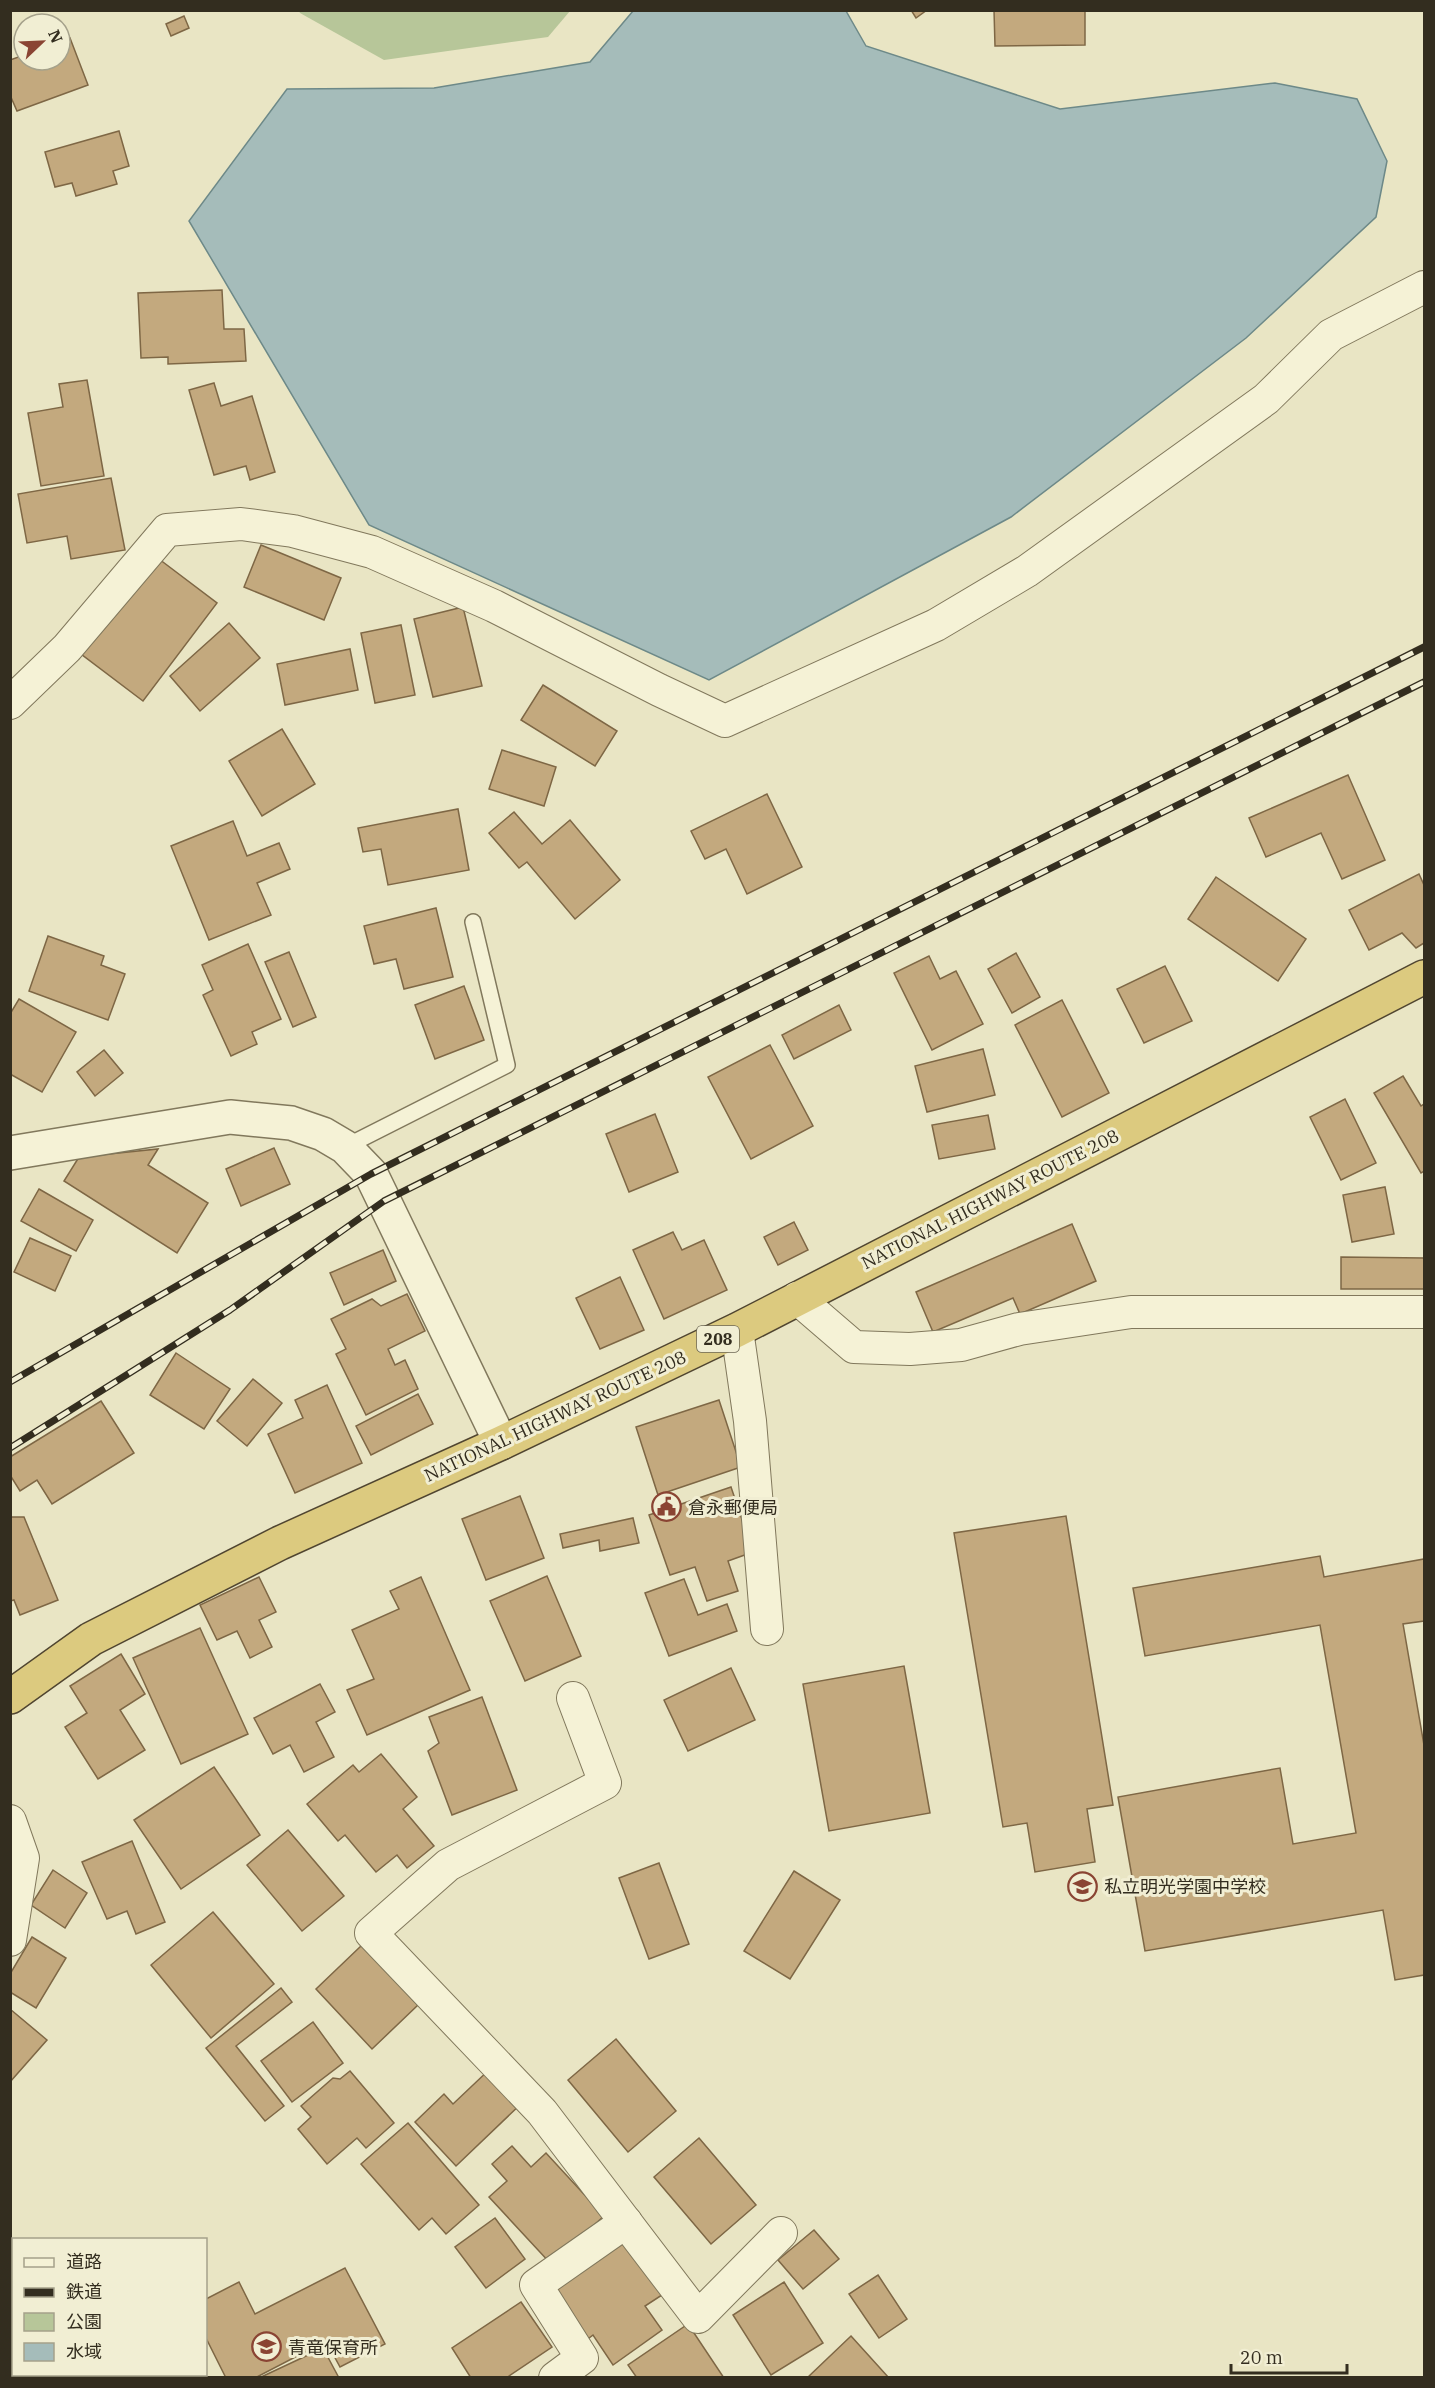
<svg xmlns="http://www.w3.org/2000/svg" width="1435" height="2388" viewBox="0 0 1435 2388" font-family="'IBM Plex Serif','Noto Sans JP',serif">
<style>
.green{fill:#b7c699}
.water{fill:#a5bcba;stroke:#6d8988;stroke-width:1.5}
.building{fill:#c3a97e;stroke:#7e6745;stroke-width:1.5}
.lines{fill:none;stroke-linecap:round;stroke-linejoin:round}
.service-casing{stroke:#81785c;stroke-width:18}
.minor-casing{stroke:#81785c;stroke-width:34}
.tertiary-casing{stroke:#81785c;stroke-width:36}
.trunk-casing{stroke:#504530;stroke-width:36}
.service{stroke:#f5f2d6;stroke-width:15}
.minor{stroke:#f5f2d6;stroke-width:32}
.tertiary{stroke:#f5f2d6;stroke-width:33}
.trunk{stroke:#dcca7f;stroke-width:33}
.rail-casing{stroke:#332d1f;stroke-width:7}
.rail{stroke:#f1eed3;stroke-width:4.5;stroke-dasharray:14;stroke-linecap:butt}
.labels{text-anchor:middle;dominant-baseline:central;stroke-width:6;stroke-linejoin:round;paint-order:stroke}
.shield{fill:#f1eed3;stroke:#6c6755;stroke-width:1.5}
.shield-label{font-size:16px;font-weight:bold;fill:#332d1f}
.street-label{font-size:18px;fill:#332d1f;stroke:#f1eed3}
.poi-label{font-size:18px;fill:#332d1f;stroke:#f1eed3;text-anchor:start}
</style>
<rect width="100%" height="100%" fill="#e9e5c4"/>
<path class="green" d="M299 11V10L570 11 548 37 384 60 300 13Z"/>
<path class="water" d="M633 11H846L866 46 1060 109 1275 83 1357 99 1387 161 1376 217 1246 338 1011 517 709 680 369 525 189 221 287 89 434 88 590 62Z"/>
<g class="building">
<path d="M911 10H927L916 18Z"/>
<path d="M994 10H1085V45L995 46Z"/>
<path d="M184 16 189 28 171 36 166 24Z"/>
<path d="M70 38 88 85 17 111 10 95V60L24 55V60H60V42Z"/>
<path d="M119 131 129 166 113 171 117 184 76 196 72 183 55 187 45 152Z"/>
<path d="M222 290 224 329H244L246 361 168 364V357L141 358 138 293Z"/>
<path d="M87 380 104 476 41 486 28 413 63 407 59 384Z"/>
<path d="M214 383 221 406 252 396 275 472 250 480 246 466 214 475 189 390Z"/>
<path d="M111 478 125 550 71 559 67 536 27 543 18 494Z"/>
<path d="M261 545 341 578 324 620 244 587Z"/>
<path d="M155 556 217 603 143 701 81 654Z"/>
<path d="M463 607 482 686 433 697 414 619Z"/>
<path d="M229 623 260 658 200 711 170 676Z"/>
<path d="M401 625 415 695 375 703 361 633Z"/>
<path d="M350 649 358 690 285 705 277 664Z"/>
<path d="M543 685 617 731 595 766 521 720Z"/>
<path d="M282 729 315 784 262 816 229 761Z"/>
<path d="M502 750 556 767 544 806 489 789Z"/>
<path d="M1348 775 1385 860 1342 879 1321 833 1266 857 1249 818Z"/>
<path d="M767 794 802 867 747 894 726 849 705 859 691 831Z"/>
<path d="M458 809 469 870 388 885 381 849 363 852 358 828Z"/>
<path d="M514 812 542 844 570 820 620 880 575 919 527 862 519 868 489 833Z"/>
<path d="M233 821 247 856 279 843 290 869 257 883 271 915 209 940 171 846Z"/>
<path d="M1419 874 1424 885V943L1416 948 1402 933 1369 950 1349 910Z"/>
<path d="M1216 877 1306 939 1278 981 1188 919Z"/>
<path d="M436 908 453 977 404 989 396 959 374 964 364 926Z"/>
<path d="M48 936 104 956 101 965 125 974 108 1020 29 991Z"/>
<path d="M248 944 281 1019 252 1032 257 1044 231 1056 203 995 213 990 202 965Z"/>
<path d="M289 952 316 1017 293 1027 265 962Z"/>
<path d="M1016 953 1040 997 1012 1013 988 969Z"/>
<path d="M929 956 940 979 956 971 983 1024 932 1050 894 973Z"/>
<path d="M1165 966 1192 1021 1144 1043 1117 989Z"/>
<path d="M464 986 484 1040 435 1059 415 1005Z"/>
<path d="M19 999 76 1032 42 1092 10 1074V1014Z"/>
<path d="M1062 1000 1109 1093 1062 1117 1015 1025Z"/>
<path d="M839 1005 851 1030 794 1059 782 1035Z"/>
<path d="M770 1045 813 1126 751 1159 708 1077Z"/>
<path d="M983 1049 995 1095 927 1112 915 1066Z"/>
<path d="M104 1050 123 1073 95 1096 77 1072Z"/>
<path d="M1403 1076 1421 1106 1424 1104V1171L1421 1173 1374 1093Z"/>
<path d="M1345 1099 1376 1163 1341 1180 1310 1117Z"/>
<path d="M655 1114 678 1172 629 1192 606 1134Z"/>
<path d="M988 1115 995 1149 939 1159 932 1125Z"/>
<path d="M274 1148 290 1184 241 1206 226 1169Z"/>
<path d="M158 1149 148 1165 208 1203 177 1253 64 1181 79 1157Z"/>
<path d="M1385 1187 1394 1234 1352 1242 1343 1195Z"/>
<path d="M39 1189 93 1220 76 1251 21 1221Z"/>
<path d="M794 1222 808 1250 778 1265 764 1237Z"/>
<path d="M1072 1224 1096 1281 1020 1314 1013 1298 933 1332 916 1292Z"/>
<path d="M673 1232 682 1250 704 1240 727 1290 664 1319 633 1250Z"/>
<path d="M30 1238 71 1256 55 1291 14 1272Z"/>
<path d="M383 1250 396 1281 344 1305 330 1273Z"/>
<path d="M1341 1257 1424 1258V1289H1341Z"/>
<path d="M620 1277 644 1330 600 1349 576 1298Z"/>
<path d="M407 1294 425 1331 388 1349 395 1365 405 1360 418 1389 366 1415 336 1354 346 1349 331 1319 372 1299 381 1306Z"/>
<path d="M176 1353 230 1389 204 1429 150 1395Z"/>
<path d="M253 1379 282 1403 247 1446 217 1421Z"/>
<path d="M327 1385 362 1463 295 1493 268 1434 303 1418 295 1400Z"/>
<path d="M418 1394 433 1424 371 1455 356 1426Z"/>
<path d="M719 1400 741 1467 658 1495 636 1427Z"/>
<path d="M101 1401 134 1453 52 1504 37 1480 20 1491 10 1475V1457Z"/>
<path d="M731 1487 753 1552 728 1561 738 1591 707 1601 695 1567 670 1575 649 1515Z"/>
<path d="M520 1496 544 1558 486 1580 462 1519Z"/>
<path d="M1066 1516 1113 1805 1087 1809 1095 1862 1035 1872 1027 1823 1003 1827 954 1533Z"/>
<path d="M10 1517H24L58 1600 20 1615 14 1600 10 1601Z"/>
<path d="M633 1518 639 1543 600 1551 599 1540 563 1548 560 1534Z"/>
<path d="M1320 1556 1324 1577 1424 1559V1621L1403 1624 1424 1745V1975L1395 1980 1383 1910 1145 1951 1118 1797 1280 1768 1293 1844 1356 1833 1320 1625 1145 1656 1133 1588Z"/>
<path d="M547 1576 581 1656 525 1681 490 1601Z"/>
<path d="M259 1577 276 1612 259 1620 272 1647 250 1658 237 1631 217 1640 200 1605Z"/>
<path d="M421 1577 470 1690 367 1735 347 1690 374 1679 352 1630 399 1609 390 1591Z"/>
<path d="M684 1579 698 1615 727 1604 737 1631 669 1656 645 1593Z"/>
<path d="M200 1628 248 1734 181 1764 133 1658Z"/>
<path d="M121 1654 145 1694 120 1710 145 1750 98 1779 65 1727 87 1713 70 1686Z"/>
<path d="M904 1666 930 1813 829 1831 803 1684Z"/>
<path d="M731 1668 755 1720 688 1751 664 1700Z"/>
<path d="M320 1684 335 1712 316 1722 334 1757 304 1772 290 1745 273 1754 254 1718Z"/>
<path d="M482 1697 517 1790 452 1815 428 1751 439 1743 429 1717Z"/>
<path d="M381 1754 417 1797 403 1809 434 1846 407 1868 397 1855 376 1872 345 1835 338 1841 307 1804 353 1765 359 1772Z"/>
<path d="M214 1767 260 1835 181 1889 134 1820Z"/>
<path d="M288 1830 344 1896 302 1931 247 1865Z"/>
<path d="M132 1841 165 1922 136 1934 127 1911 107 1919 82 1862Z"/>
<path d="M659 1863 689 1944 649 1959 619 1878Z"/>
<path d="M53 1870 87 1893 65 1928 31 1905Z"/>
<path d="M794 1871 840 1900 790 1979 744 1951Z"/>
<path d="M213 1912 274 1984 211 2038 151 1965Z"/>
<path d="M32 1937 66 1958 36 2008 10 1992V1974Z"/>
<path d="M362 1945 418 2005 372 2049 316 1989Z"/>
<path d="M281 1988 292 2002 236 2046 284 2106 265 2121 206 2048Z"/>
<path d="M10 2009 47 2040 10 2082Z"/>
<path d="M313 2022 343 2063 292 2102 261 2061Z"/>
<path d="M616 2039 676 2111 628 2152 568 2080Z"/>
<path d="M492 2067 524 2101 456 2166 415 2122 444 2094 453 2104Z"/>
<path d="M350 2071 394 2123 366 2148 357 2138 327 2164 298 2129 311 2117 301 2106 333 2078 340 2079Z"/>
<path d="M408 2123 479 2205 446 2234 432 2218 419 2230 361 2164Z"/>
<path d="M699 2138 756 2205 711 2244 654 2177Z"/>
<path d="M512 2146 531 2167 546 2153 604 2216 551 2264 489 2197 507 2181 492 2164Z"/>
<path d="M495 2218 525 2259 486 2288 455 2247Z"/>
<path d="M814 2230 839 2259 803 2289 778 2260Z"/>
<path d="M623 2240 662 2295 645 2306 662 2330 613 2365 593 2335 584 2342 549 2293Z"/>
<path d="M345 2268 385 2344 340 2367 326 2341 255 2378H226L206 2338V2299L239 2282 255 2314Z"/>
<path d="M878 2275 907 2319 879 2338 849 2294Z"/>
<path d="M784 2282 823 2343 771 2375 733 2315Z"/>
<path d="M521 2302 552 2347 506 2378H471L452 2348Z"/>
<path d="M688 2324 724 2378H637L628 2365Z"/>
<path d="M10 2330 14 2338V2374L17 2376 14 2378H10Z"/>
<path d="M851 2336 889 2378H807Z"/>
<path d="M323 2348 339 2378H259Z"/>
</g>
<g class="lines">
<defs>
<path id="service" d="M345 1147 507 1065 473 922"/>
<g id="minor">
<path d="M10 703 67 648 167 530 241 524 293 531 372 552 494 606 659 690 725 721 936 625 1027 571 1266 399 1331 335 1424 287"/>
<path d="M797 1298 854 1347 910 1349 961 1345 1019 1329 1131 1312H1424"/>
<path d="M737 1330 750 1421 767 1629"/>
<path d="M573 1698 605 1783 448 1865 371 1933 542 2112 698 2317 781 2233"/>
<path d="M10 1821 23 1858 10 1940"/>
<path d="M555 2378 582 2358 536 2285 626 2222"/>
</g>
<path id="tertiary" d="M10 1153 230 1117 291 1123 323 1134 345 1147 371 1174 501 1443"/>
<path id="trunk" d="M10 1697 91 1639 280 1543 501 1443 737 1330 1424 977"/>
</defs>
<use href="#service" class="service-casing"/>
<use href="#minor" class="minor-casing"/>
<use href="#tertiary" class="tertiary-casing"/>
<use href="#trunk" class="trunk-casing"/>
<use href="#service" class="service"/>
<use href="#minor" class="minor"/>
<use href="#tertiary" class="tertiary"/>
<use href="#trunk" class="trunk"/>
<defs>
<g id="rail">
<path d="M10 1382 371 1174 1424 647"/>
<path d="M10 1448 230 1310 384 1201 1424 682"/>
</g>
</defs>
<use href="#rail" class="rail-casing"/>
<use href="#rail" class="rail"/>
</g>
<defs>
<symbol id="civic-ring" viewBox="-11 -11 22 22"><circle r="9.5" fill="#f1eed3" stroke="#8a4433" stroke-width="1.5"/><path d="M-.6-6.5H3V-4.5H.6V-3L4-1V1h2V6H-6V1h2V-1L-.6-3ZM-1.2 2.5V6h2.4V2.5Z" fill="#8a4433"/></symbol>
<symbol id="school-ring" viewBox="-11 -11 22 22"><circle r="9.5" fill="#f1eed3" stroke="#8a4433" stroke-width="1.5"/><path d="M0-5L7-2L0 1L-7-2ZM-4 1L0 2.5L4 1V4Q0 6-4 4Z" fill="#8a4433"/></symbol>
</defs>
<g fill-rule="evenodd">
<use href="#civic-ring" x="650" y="1490" width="33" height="33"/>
<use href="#school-ring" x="1066" y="1870" width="33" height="33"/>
<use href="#school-ring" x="250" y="2330" width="33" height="33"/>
</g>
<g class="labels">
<rect class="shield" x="697" y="1326" width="42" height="26" rx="4.5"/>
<g class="shield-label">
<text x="718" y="1339">208</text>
</g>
<g class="street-label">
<text transform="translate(990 1199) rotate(-27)">NATIONAL HIGHWAY ROUTE 208</text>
<text transform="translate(555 1416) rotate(-25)">NATIONAL HIGHWAY ROUTE 208</text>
</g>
<g class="poi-label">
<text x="688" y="1507">倉永郵便局</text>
<text x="1104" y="1886">私立明光学園中学校</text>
<text x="288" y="2347">青竜保育所</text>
</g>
</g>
<rect width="1435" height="2388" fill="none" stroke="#332d1f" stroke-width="24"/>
<rect x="12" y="2238" width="195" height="138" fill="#f1eed3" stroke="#a5a18b" stroke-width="1.5"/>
<rect x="24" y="2258" width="30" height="9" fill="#f5f2d6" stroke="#a5a18b" stroke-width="1.5"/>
<text x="66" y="2268" font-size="18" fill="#332d1f">道路</text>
<rect x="24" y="2288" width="30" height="9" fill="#332d1f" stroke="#a5a18b" stroke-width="1.5"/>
<text x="66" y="2298" font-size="18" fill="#332d1f">鉄道</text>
<rect x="24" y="2313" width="30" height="18" fill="#b7c699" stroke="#a5a18b" stroke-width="1.5"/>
<text x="66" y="2328" font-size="18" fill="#332d1f">公園</text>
<rect x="24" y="2343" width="30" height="18" fill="#a5bcba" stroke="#a5a18b" stroke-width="1.5"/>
<text x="66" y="2358" font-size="18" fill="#332d1f">水域</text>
<g transform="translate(42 42) rotate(67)"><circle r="28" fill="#f1eed3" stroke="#a5a18b" stroke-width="1.5"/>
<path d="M0-4.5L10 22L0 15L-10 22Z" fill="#8a4433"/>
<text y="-9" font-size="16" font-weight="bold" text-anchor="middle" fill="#332d1f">N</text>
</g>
<path d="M1231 2364v9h116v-9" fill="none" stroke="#332d1f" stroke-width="3"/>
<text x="1240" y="2364" font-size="18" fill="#332d1f" stroke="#f1eed3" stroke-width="4.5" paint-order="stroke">20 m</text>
</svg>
